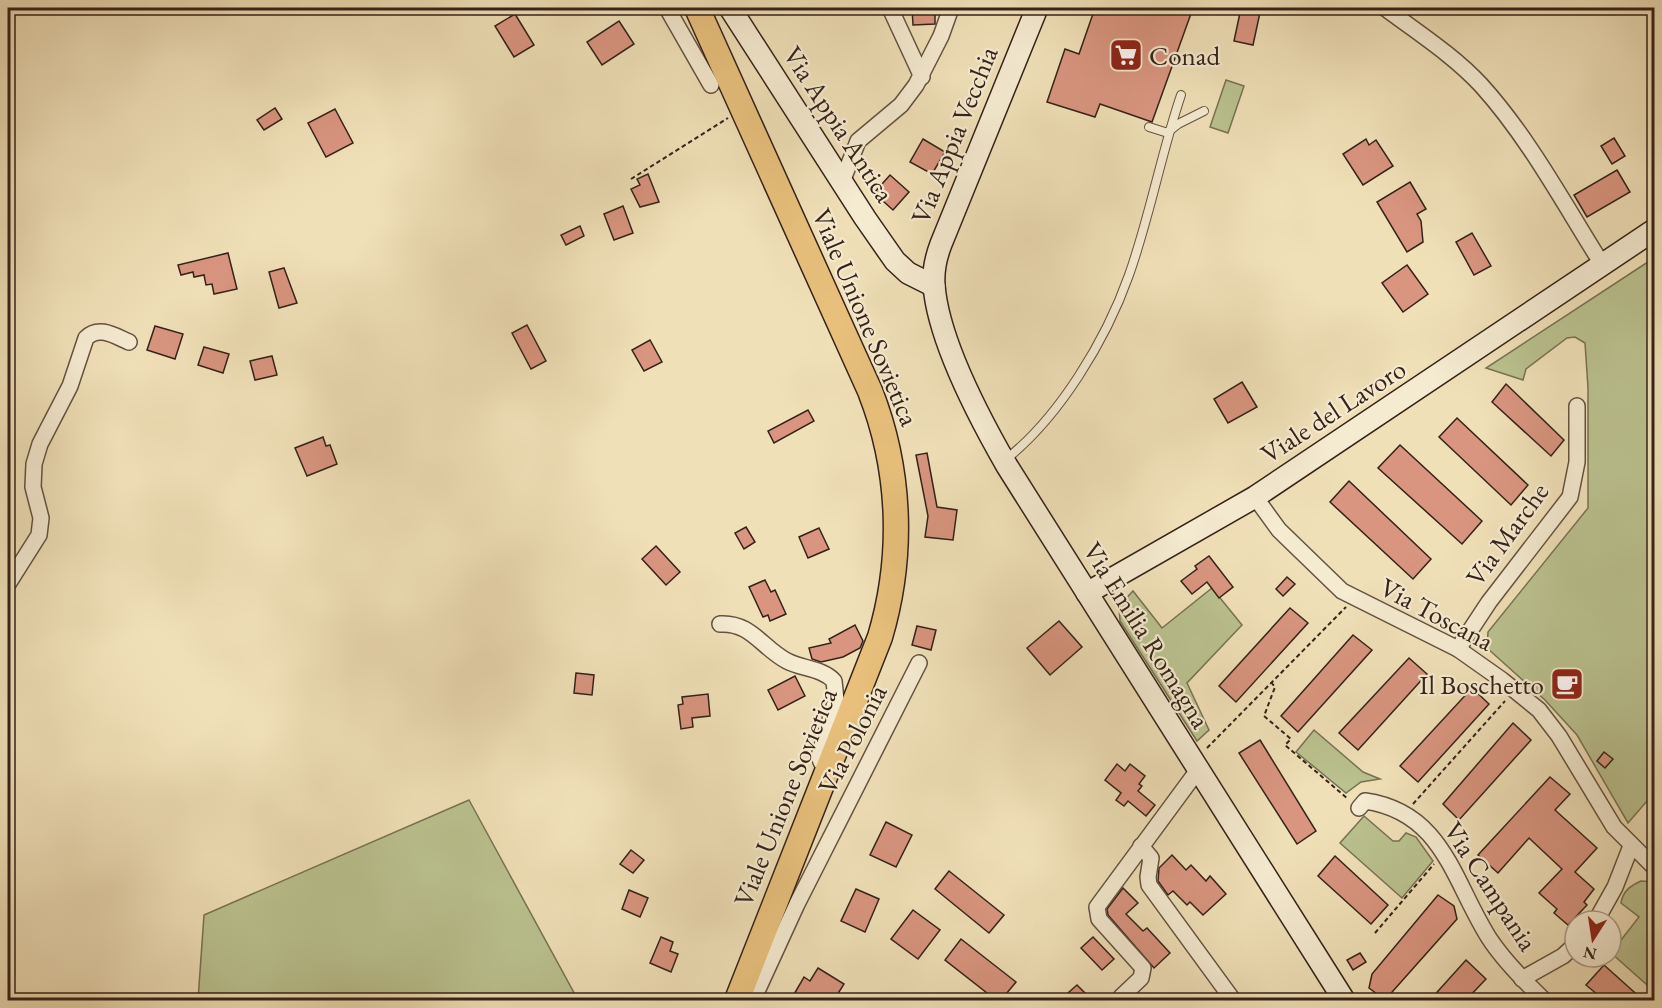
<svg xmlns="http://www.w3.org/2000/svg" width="1662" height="1008" viewBox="0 0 1662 1008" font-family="'EB Garamond',serif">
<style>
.green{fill:#bac28f;stroke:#777254;stroke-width:1.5}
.building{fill:#d99580;stroke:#342218;stroke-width:1.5}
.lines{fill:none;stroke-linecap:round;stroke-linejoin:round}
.lane-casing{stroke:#635240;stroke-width:10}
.street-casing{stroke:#635240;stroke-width:18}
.secondary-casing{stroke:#342218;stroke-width:24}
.primary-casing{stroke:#342218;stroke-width:27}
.path{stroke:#342218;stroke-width:2;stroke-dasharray:4.5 3;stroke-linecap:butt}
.lane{stroke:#f5ebd1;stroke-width:8}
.street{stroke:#f5ebd1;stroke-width:15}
.secondary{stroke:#f5ebd1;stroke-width:21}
.primary{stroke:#e8c07c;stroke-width:24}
.labels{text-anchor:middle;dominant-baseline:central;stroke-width:4.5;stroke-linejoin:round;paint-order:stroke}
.poi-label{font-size:27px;fill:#342218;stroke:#f5ebd1;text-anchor:start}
.street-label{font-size:27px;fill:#342218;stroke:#f5ebd1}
</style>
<rect width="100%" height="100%" fill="#f0e0b8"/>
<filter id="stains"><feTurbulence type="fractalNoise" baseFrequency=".00333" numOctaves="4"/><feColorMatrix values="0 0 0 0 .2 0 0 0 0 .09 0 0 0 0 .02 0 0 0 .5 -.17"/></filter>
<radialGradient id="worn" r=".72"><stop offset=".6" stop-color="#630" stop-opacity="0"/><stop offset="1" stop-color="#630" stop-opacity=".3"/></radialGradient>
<g class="green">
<path d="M1226 80 1244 86 1228 133 1210 127Z"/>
<path d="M1654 258V793L1628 823 1577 735 1545 700 1487 648 1488 632 1588 508V388L1585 343 1575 337 1567 338 1526 369 1523 380 1486 368Z"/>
<path d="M1212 588 1242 625 1187 683 1209 730 1197 741 1120 621 1119 606 1133 591 1162 628Z"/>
<path d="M1314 730 1363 772 1380 779 1361 782 1346 793 1296 752Z"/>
<path d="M469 800 578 1000H198L204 915Z"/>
<path d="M1364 816 1393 841H1399L1406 833 1416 837 1433 861 1402 898 1340 843Z"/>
<path d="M1641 881 1654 882V991L1611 953 1639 917 1621 903C1623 891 1630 886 1641 881Z"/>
</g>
<g class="building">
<path d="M912 8H935V24L913 25Z"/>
<path d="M1095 8H1193L1152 122 1100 104 1095 117 1047 102 1065 49 1079 54Z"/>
<path d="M1241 8H1261L1253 45 1234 41Z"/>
<path d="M515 14 534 45 514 57 495 26Z"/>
<path d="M619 21 634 44 602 65 587 42Z"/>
<path d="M275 108 282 119 264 130 257 120Z"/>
<path d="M335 109 353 143 326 157 308 123Z"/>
<path d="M1614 138 1625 156 1612 164 1601 146Z"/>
<path d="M923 139 945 152 932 174 910 162Z"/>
<path d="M1366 139 1369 145 1376 140 1393 166 1363 185 1343 154Z"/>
<path d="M1617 170 1630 192 1587 217 1574 195Z"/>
<path d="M648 174 659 202 640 207 631 189 640 185 637 179Z"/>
<path d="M890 175 909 192 893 210 874 193Z"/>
<path d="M1410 182 1426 209 1417 214 1421 221 1423 242 1407 252 1377 202Z"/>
<path d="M623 206 633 233 614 240 604 214Z"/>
<path d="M580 226 584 236 566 245 561 235Z"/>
<path d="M1472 233 1491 266 1474 275 1456 242Z"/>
<path d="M228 253 237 289 214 294 212 284 206 285 204 275 194 277 193 272 181 275 178 265Z"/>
<path d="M1407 265 1428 294 1403 312 1382 283Z"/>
<path d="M284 268 297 303 279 308 269 272Z"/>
<path d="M527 325 546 361 531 369 512 333Z"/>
<path d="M155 326 183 334 175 359 147 350Z"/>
<path d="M650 340 662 362 644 371 632 350Z"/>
<path d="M204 347 229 354 223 373 198 365Z"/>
<path d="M272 356 277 375 255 380 250 361Z"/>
<path d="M1242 382 1257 407 1228 423 1214 399Z"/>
<path d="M1506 384 1564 440 1551 456 1492 402Z"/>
<path d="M808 410 814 421 774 443 768 431Z"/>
<path d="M1457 418 1528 485 1511 505 1439 437Z"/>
<path d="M323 437 326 446 330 445 337 464 307 476 295 448Z"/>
<path d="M1400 445 1482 521 1462 544 1378 468Z"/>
<path d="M927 453 937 507 957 510 953 540 925 537 928 516 916 455Z"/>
<path d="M1349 481 1431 559 1413 579 1330 502Z"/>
<path d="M746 527 755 542 744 549 735 533Z"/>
<path d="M819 528 829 549 808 558 799 537Z"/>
<path d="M656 546 680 572 666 585 642 559Z"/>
<path d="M1209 556 1233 587 1219 598 1207 582 1192 594 1181 581 1197 569 1195 566Z"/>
<path d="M1287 577 1295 584 1283 596 1276 589Z"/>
<path d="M765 580 771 592 775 590 786 614 770 621 768 615 763 617 749 587Z"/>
<path d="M1290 608 1308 623 1236 702 1219 686Z"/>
<path d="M1059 621 1082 647 1050 675 1027 648Z"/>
<path d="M855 625 863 641 860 648 843 657 821 662 812 659 809 648 831 643 829 639Z"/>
<path d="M917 626 936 630 931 650 912 645Z"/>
<path d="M1353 635 1372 650 1298 732 1281 716Z"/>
<path d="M1409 658 1427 674 1358 750 1339 733Z"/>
<path d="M1563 670 1574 673 1570 696 1560 695Z"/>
<path d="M576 673 594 675 592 695 574 693Z"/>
<path d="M795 676 805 696 778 710 768 690Z"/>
<path d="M1472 688 1489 704 1418 782 1400 766Z"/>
<path d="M708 694 710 716 692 718 693 727 681 729 678 705 683 704 682 697Z"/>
<path d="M1513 723 1531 740 1459 820 1443 804Z"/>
<path d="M1260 740 1316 831 1297 844 1239 753Z"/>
<path d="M1604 752 1613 759 1605 768 1597 761Z"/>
<path d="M1117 764 1125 771 1130 764 1145 776 1139 784 1142 786 1138 791 1155 805 1146 816 1128 801 1124 806 1116 800 1121 793 1105 780Z"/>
<path d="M1550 777 1570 794 1555 810 1597 848 1575 872 1594 889 1584 902 1587 905 1568 925 1554 913 1557 909 1539 893 1562 869 1529 838 1498 873 1478 855Z"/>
<path d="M886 822 912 835 896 867 870 855Z"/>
<path d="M631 850 644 860 633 873 620 864Z"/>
<path d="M1172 855 1186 870 1191 865 1206 881 1210 876 1226 894 1203 915 1190 902 1187 905 1173 891 1168 895 1158 881 1159 868Z"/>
<path d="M1335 856 1388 905 1371 924 1318 876Z"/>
<path d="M949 871 1004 915 989 933 935 889Z"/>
<path d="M1123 888 1138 903 1126 914 1143 931 1147 928 1170 953 1154 968 1108 915 1107 909Z"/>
<path d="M856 889 879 899 865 932 841 921Z"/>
<path d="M629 890 648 898 640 917 622 909Z"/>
<path d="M1438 895 1454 906 1457 919 1385 1000 1369 988 1372 974Z"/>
<path d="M913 910 940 930 918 959 891 939Z"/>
<path d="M661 937 673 942 670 951 678 954 671 972 650 963Z"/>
<path d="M1093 937 1114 959 1102 970 1081 948Z"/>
<path d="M961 939 1016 982 1001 1000H996L945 960Z"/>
<path d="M1360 953 1366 962 1353 970 1347 960Z"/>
<path d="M1466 960 1486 979 1466 1000H1430Z"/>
<path d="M1604 965 1643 1000H1604L1586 985Z"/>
<path d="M818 968 844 984 834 1000H801L793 996 804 977 810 981Z"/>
<path d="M1077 985 1092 1000H1060Z"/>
</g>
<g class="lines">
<defs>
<g id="lane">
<path d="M1149 127 1168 133"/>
<path d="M1169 131 1178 124 1204 111"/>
<path d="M1005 460C1059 418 1106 340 1129 275 1150 216 1161 154 1181 95"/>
</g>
<g id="street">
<path d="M667 8 711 85"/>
<path d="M890 8 922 77"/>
<path d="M1385 8C1417 32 1453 55 1481 85 1529 138 1564 204 1602 264"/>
<path d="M842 182 858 141 901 105 916 85 941 36 951 8"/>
<path d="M1255 497 1279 530 1342 591 1458 649 1502 680 1539 710 1559 736 1614 827 1654 867"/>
<path d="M8 584 39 535 41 518 33 487 34 464 40 444 70 386 86 338C99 325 115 336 129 342"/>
<path d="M720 624C751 622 762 648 787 661 802 669 822 668 834 681L836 700 819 756 821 762 829 767"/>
<path d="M1458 649 1489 602 1570 497 1577 462V406"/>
<path d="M1359 808 1365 801C1443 812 1453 881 1489 938 1504 961 1524 981 1544 1000"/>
<path d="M1141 846 1151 858 1148 877 1149 885 1233 1000"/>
<path d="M1596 921 1615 887 1631 846"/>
<path d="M1522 979 1563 956 1575 945"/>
<path d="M1121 997 1141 978 1143 968 1099 919 1097 907 1198 770"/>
<path d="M753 1000 797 904 919 663"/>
</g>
<g id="secondary">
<path d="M730 8 865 218 895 261 908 273 934 286"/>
<path d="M1037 8 941 244C936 257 933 271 934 285 938 339 980 419 1007 466L1344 1000"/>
<path d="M1087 593 1255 497 1654 230"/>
</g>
<path id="primary" d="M697 8 870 391C901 470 904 556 880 637L737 1000"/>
</defs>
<use href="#lane" class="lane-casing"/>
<use href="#street" class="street-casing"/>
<use href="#secondary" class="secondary-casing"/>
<use href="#primary" class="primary-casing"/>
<g class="path">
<path d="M631 179 728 118"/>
<path d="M1271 682 1275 687 1264 716 1291 739 1285 745 1348 799"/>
<path d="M1207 748 1346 607"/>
<path d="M1413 804 1505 701"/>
<path d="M1375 933 1434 864"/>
</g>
<use href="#lane" class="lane"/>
<use href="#street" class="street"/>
<use href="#secondary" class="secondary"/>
<use href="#primary" class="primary"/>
</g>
<defs>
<symbol id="supermarket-square" viewBox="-11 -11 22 22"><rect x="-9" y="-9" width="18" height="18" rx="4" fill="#8f2418" stroke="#f5ebd1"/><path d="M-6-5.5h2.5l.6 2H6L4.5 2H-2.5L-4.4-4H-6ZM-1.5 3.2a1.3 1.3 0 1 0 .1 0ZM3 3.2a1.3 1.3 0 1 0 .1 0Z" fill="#fff"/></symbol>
<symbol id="cafe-square" viewBox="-11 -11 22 22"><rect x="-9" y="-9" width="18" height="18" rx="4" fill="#8f2418" stroke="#f5ebd1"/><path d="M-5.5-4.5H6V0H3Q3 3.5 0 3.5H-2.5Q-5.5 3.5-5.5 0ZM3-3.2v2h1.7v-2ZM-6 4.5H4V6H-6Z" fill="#fff"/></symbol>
</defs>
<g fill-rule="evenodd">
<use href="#supermarket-square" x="1107" y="36" width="38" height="38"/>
<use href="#cafe-square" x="1548" y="665" width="38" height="38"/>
</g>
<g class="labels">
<g class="poi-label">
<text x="1149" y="55">Conad</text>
<text x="1544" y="684" text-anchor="end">Il Boschetto</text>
</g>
<g class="street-label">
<text transform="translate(839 124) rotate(57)">Via Appia Antica</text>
<text transform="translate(954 135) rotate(-68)">Via Appia Vecchia</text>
<text transform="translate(866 317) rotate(67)">Viale Unione Sovietica</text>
<text transform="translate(1333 411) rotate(-33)">Viale del Lavoro</text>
<text transform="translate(1507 534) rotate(-54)">Via Marche</text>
<text transform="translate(1437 614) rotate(28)">Via Toscana</text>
<text transform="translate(1147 635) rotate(58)">Via Emilia Romagna</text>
<text transform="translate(852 739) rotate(-63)">Via Polonia</text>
<text transform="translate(785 797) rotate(-68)">Viale Unione Sovietica</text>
<text transform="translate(1491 886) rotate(57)">Via Campania</text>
</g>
</g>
<rect width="1662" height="1008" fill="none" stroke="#f0e0b8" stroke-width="30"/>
<rect x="9" y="9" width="1644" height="990" fill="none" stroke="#342218" stroke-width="3"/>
<rect x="15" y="15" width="1632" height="978" fill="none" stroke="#342218" stroke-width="1.5"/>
<g transform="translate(1593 939) rotate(192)"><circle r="28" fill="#f5ebd1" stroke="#a89b87" stroke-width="1.5"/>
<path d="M0-4.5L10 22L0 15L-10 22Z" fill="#8f2418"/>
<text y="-9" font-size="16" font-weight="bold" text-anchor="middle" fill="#342218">N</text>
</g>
<rect width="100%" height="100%" filter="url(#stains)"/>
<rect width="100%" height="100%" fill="url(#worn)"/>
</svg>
